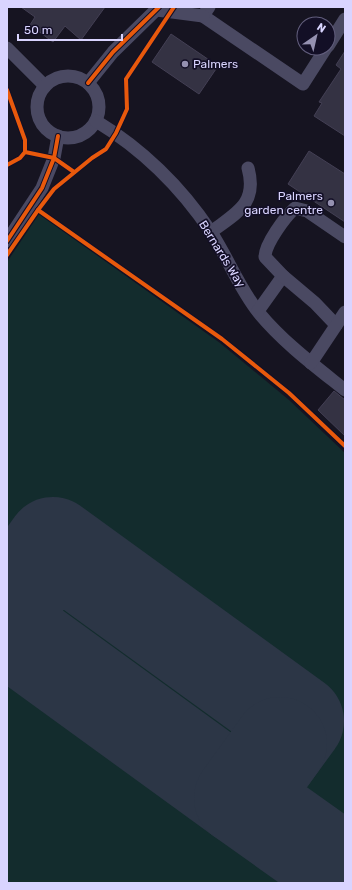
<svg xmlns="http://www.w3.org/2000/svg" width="352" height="890" viewBox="0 0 352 890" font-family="Rubik,sans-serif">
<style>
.green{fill:#132c2d}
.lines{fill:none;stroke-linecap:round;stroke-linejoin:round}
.runway{stroke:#2c3646;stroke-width:94}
.building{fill:#343243;stroke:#433f54}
.path{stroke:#44505f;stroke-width:2.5;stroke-dasharray:2 3;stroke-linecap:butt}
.minor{stroke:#4a4962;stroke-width:13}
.cycleway-casing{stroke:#130f26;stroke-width:6}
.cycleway{stroke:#e8590c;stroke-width:4}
.poi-dot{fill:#9591b1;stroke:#130f26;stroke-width:1.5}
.labels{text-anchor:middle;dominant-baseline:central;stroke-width:3.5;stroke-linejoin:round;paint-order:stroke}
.poi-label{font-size:12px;fill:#d9d4ff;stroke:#130f26;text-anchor:start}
.street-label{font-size:12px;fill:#d9d4ff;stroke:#130f26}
</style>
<rect width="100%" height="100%" fill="#161421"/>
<path class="green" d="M39 214 220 343 289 400 345 453V883H7V262Z"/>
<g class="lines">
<g class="runway">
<path d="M7 608 53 544 297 721 241 798 7 628"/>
<path d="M280 744 241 798 345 872"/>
</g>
</g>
<g class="building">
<path d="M21 7H105L81 40 65 26 53 42 30 25 35 17Z"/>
<path d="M171 34 218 66 199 94 152 62Z"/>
<path d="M345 51V136L314 116 322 103 319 102 341 69 336 65Z"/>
<path d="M309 151 345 174V222L288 184Z"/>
<path d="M334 391 345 400V436L318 410Z"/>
</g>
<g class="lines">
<g class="path">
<path d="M121 122 127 109 126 79 163 24"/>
<path d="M25 152 42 155"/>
<path d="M64 166 74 172"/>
</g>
<g class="minor">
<path d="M209 7 203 16 303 84 326 48"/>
<path d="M157 10 203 16"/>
<path d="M328 46 345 19"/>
<path d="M7 48 45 86"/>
<circle cx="68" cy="107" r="31"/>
<path d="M88 83 113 52 159 7"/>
<path d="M96 121C142 149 181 187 211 232 228 258 239 288 259 313 284 343 315 366 345 390"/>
<path d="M211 232C236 213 258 204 248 168"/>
<path d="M7 241 42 188 54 158 58 136"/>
<path d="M258 311 283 276"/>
<path d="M336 325 315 303 283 276 265 257C265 244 285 217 295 208L307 211 345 237"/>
<path d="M311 363 345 312"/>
</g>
<defs>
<g id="cycleway">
<path d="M88 83 113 52 159 7"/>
<path d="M7 90 25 140V152L20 158 7 165"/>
<path d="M25 152 54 158 74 172"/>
<path d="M38 210 222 339 289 393 345 446"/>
<path d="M7 241 42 188 54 158 58 136"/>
<path d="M7 255 38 210 54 189 92 158 106 149 116 133 127 109 126 79 174 7"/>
</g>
</defs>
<use href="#cycleway" class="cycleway-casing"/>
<use href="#cycleway" class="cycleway"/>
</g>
<g class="poi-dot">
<circle cx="185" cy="64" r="4"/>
<circle cx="331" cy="203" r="4"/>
</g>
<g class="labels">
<g class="poi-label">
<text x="193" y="64">Palmers</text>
<text x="323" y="196" text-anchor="end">Palmers<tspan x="323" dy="14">garden centre</tspan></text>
</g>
<g class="street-label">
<text transform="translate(222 254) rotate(58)">Bernards Way</text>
</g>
</g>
<rect width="352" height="890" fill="none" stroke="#d9d4ff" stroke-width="16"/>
<g transform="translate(316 36) rotate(34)"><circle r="19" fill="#130f26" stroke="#625e7d"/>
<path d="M0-3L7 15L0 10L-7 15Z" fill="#9591b1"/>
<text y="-6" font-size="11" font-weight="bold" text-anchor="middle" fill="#d9d4ff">N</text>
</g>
<path d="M18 34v6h104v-6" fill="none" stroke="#d9d4ff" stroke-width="2"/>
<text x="24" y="34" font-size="12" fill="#d9d4ff" stroke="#130f26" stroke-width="3" paint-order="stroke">50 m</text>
</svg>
